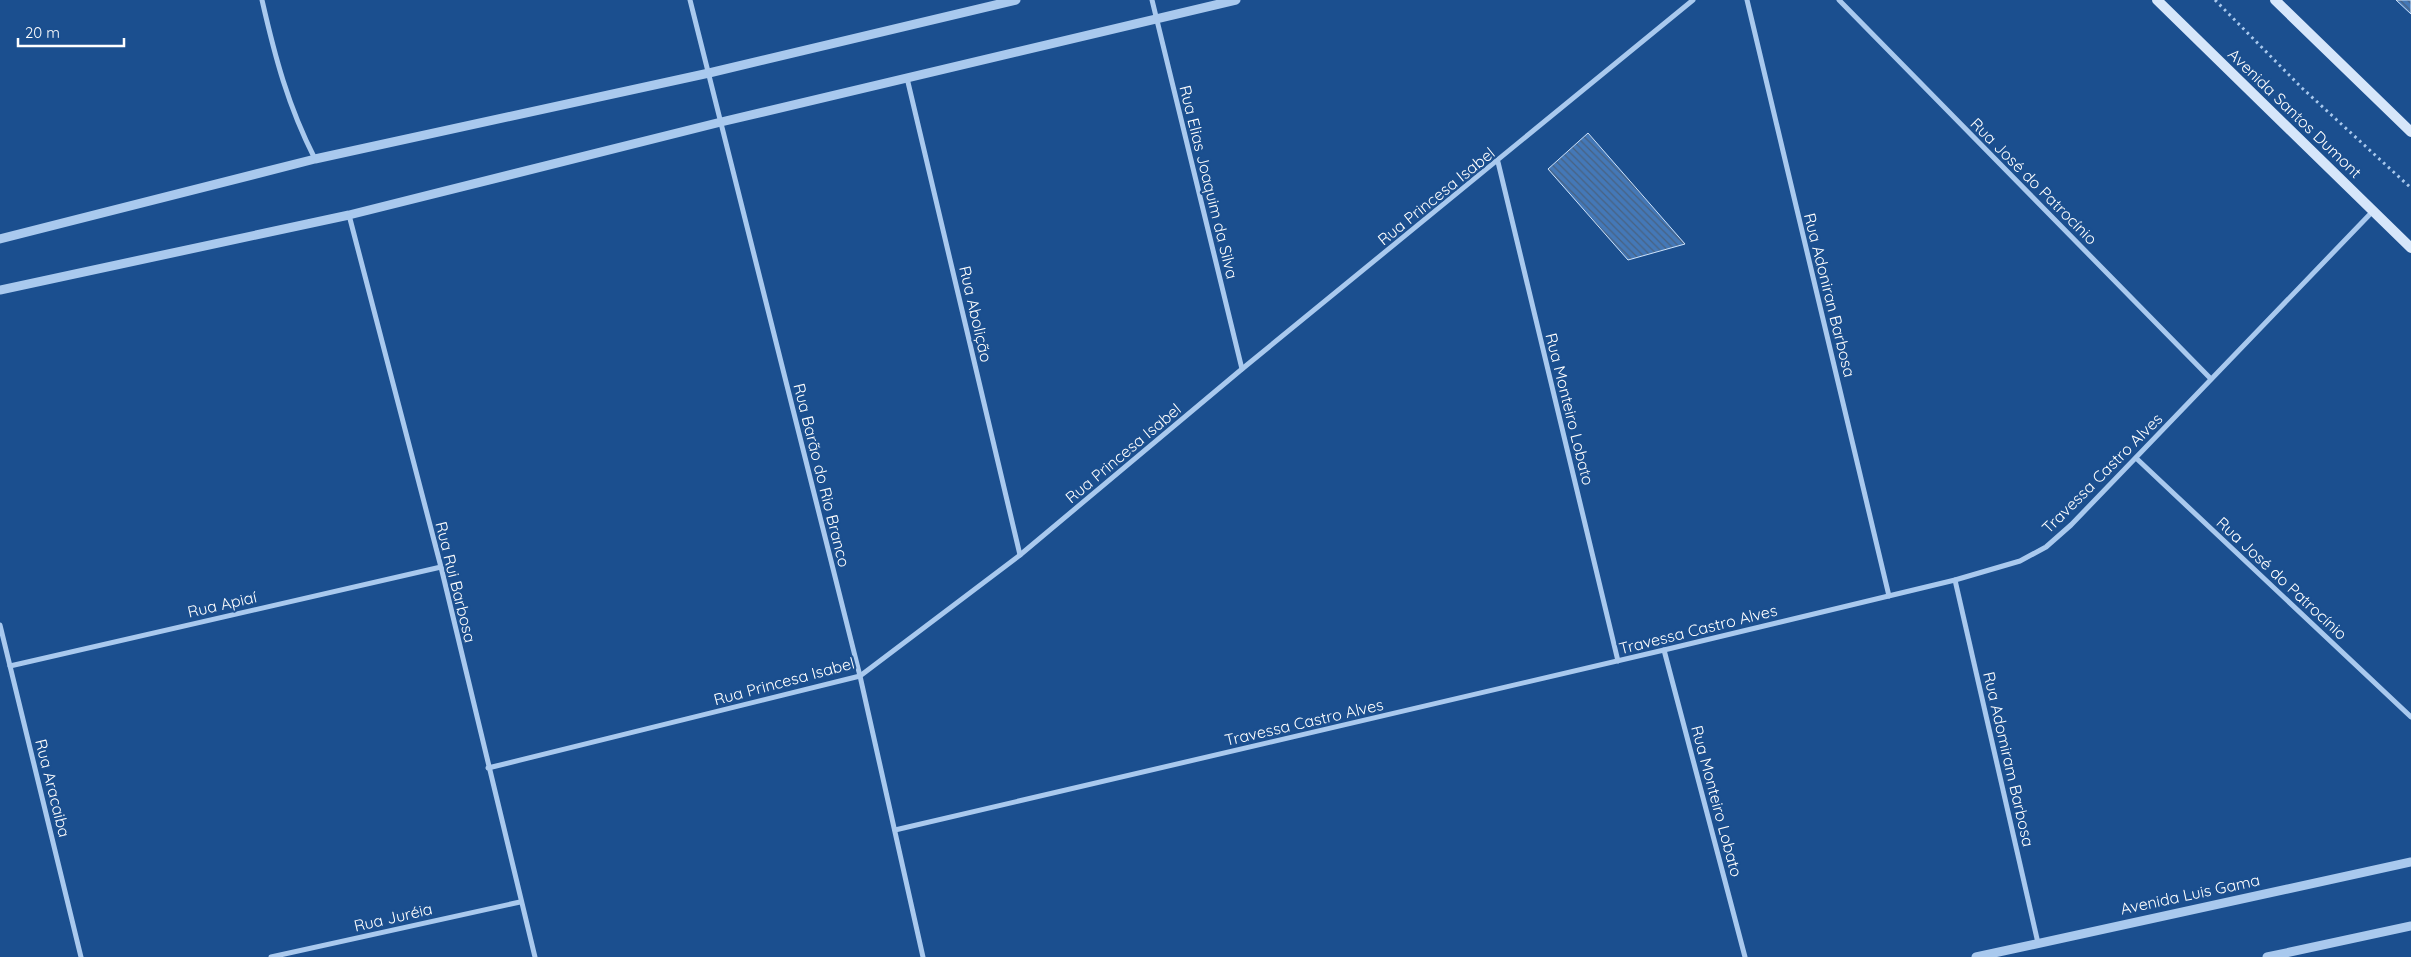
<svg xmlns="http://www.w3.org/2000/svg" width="2411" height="957" viewBox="0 0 2411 957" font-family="Quicksand,sans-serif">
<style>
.building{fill:url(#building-back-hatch);stroke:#cfe3fa}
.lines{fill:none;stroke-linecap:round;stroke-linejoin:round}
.path{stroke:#a9c9ee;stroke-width:3;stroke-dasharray:2.5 4;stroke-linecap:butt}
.minor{stroke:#a9c9ee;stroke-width:5}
.tertiary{stroke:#a9c9ee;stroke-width:9}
.secondary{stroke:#d6e6fa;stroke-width:10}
.labels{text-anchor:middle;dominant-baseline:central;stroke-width:4.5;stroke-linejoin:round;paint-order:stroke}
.street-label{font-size:16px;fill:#fff;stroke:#1b4f8f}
</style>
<defs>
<pattern id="building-back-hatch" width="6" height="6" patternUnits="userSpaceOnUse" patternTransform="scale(1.25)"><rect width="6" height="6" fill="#4478b7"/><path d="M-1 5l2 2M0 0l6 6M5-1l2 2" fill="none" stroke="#486282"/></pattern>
</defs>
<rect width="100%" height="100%" fill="#1b4f8f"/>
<g class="building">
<path d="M2396 0H2411V14Z"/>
<path d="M1588 133 1685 244 1628 260 1548 169Z"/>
</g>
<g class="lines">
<path class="path" d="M2215 0 2302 88 2411 188"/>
<g class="minor">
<path d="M262 0C275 57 288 106 315 159"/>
<path d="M690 0 860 676 923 957"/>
<path d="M1152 0 1242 369"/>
<path d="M1747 0 1889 596"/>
<path d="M1839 0 2211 379"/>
<path d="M907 78 1020 555"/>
<path d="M1498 162 1618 661"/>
<path d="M349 215 441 567 535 957"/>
<path d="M2136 458 2411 717"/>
<path d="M1955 580 2038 943"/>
<path d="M0 625 81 957"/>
<path d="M1664 650 1745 957"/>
<path d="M10 666 441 567"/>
<path d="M488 768 860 676 1020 555 1242 369 1693 0"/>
<path d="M895 830 1664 650 1955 580 2020 561 2046 547 2071 525 2374 210"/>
<path d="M271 957 520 902"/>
</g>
<g class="tertiary">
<path d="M0 239 315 159 709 73 1016 0"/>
<path d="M0 290 349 215 721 122 1236 0"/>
<path d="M1976 957 2411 862"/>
<path d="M2267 957 2411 926"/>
</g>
<g class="secondary">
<path d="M2157 0 2411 248"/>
<path d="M2275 0 2411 132"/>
</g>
</g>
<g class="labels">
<g class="street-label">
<text transform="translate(2295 113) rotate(44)">Avenida Santos Dumont</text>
<text transform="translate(2034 181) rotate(45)">Rua José do Patrocínio</text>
<text transform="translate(1209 182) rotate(76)">Rua Elias Joaquim da Silva</text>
<text transform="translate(1436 196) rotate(-39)">Rua Princesa Isabel</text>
<text transform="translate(1830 295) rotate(76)">Rua Adoniran Barbosa</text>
<text transform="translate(976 314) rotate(77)">Rua Abolição</text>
<text transform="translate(1570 409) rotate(76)">Rua Monteiro Lobato</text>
<text transform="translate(1123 453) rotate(-40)">Rua Princesa Isabel</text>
<text transform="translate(2102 473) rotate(-45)">Travessa Castro Alves</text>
<text transform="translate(822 475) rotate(76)">Rua Barão do Rio Branco</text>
<text transform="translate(2282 578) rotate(43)">Rua José do Patrocínio</text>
<text transform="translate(456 582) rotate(76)">Rua Rui Barbosa</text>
<text transform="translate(222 604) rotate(-13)">Rua Apiaí</text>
<text transform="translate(1698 629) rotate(-14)">Travessa Castro Alves</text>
<text transform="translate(784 681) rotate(-15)">Rua Princesa Isabel</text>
<text transform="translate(1304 722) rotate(-13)">Travessa Castro Alves</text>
<text transform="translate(2009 759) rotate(77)">Rua Adomiram Barbosa</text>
<text transform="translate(53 788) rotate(76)">Rua Aracaiba</text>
<text transform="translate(1717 801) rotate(75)">Rua Monteiro Lobato</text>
<text transform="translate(2190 894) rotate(-12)">Avenida Luis Gama</text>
<text transform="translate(393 917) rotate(-13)">Rua Juréia</text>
</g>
</g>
<path d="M18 38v8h106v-8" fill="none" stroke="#ffffff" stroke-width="2.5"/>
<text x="25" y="38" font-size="15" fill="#ffffff" stroke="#1b4f8f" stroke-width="4" paint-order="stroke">20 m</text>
</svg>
